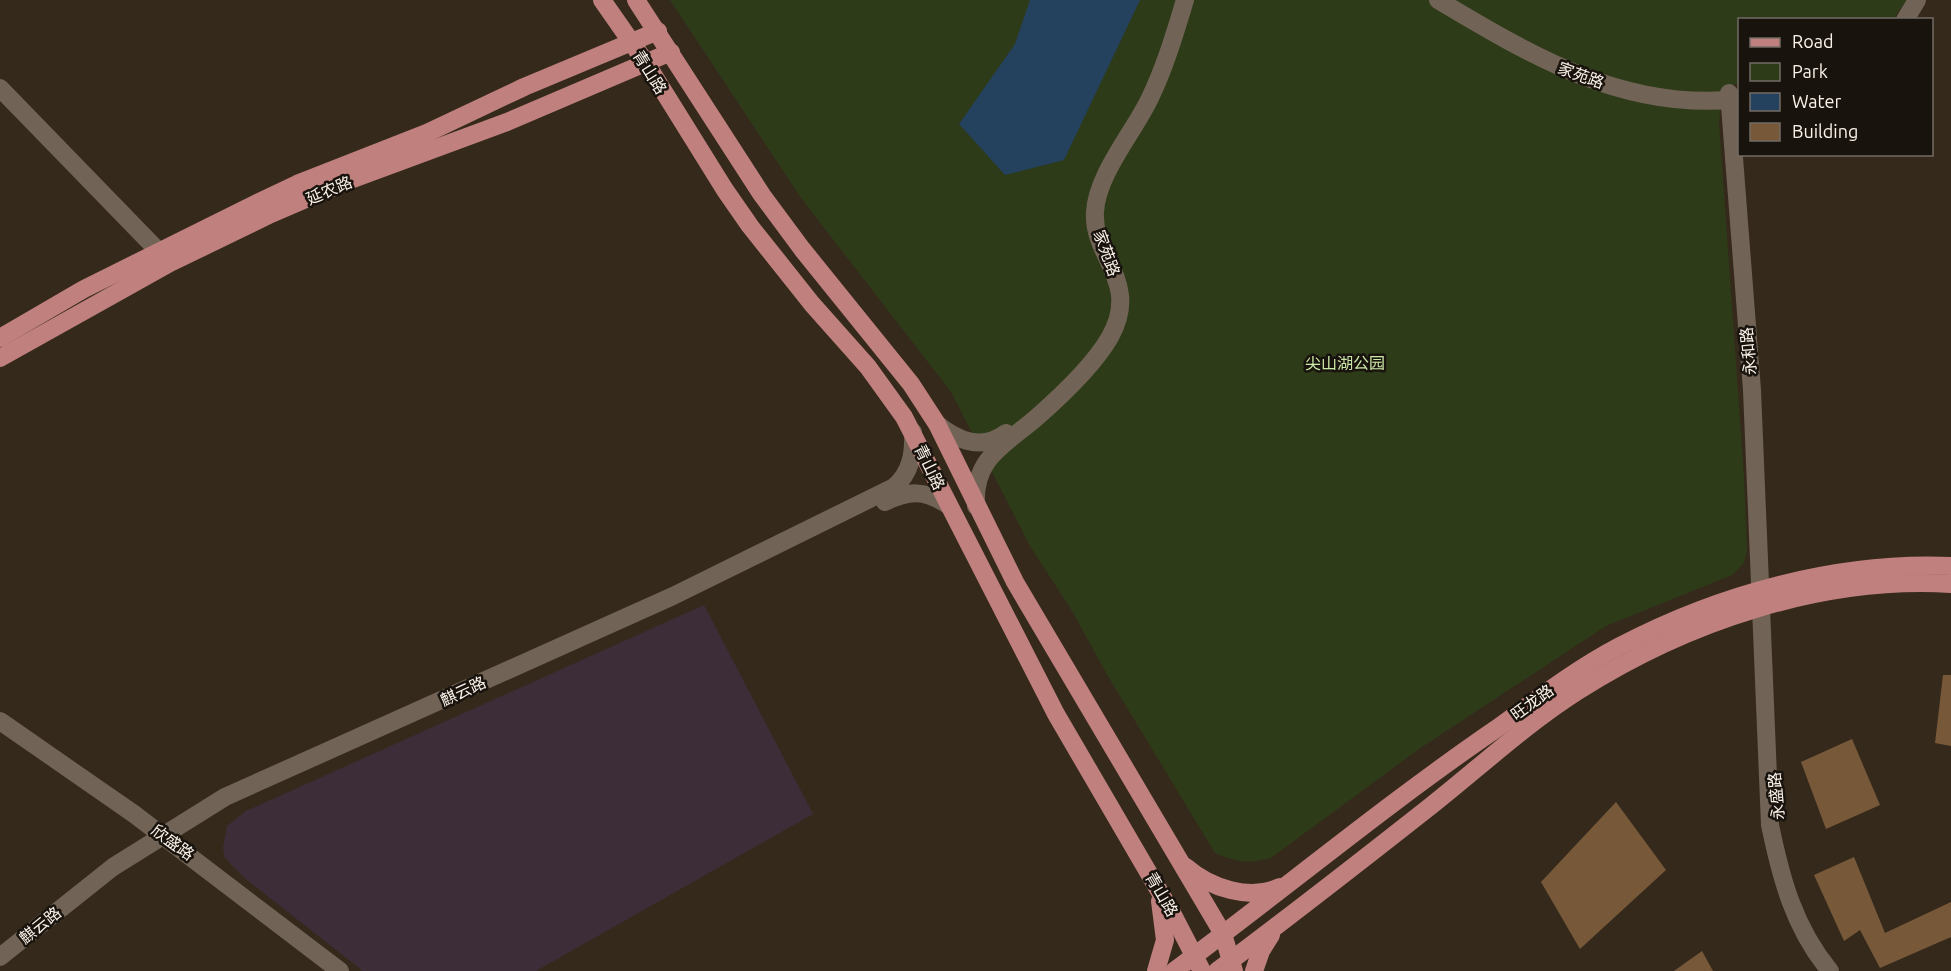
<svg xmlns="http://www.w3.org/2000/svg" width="1951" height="971" viewBox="0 0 1951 971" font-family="Ubuntu,'Noto Sans SC',sans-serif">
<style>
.education{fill:#3d2d38}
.green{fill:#2e3b18}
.water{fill:#24415e}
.building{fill:#775939}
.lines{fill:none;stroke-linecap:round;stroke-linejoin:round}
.minor{stroke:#716355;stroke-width:18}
.major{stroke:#c0807d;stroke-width:18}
.labels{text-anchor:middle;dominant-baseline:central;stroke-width:5;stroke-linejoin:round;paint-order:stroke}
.street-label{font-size:16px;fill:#fbf2ea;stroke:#18130d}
.park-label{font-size:16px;fill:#cbe7a5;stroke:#18130d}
</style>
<rect width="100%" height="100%" fill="#35291c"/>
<path class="education" d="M704 605 813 814 536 971H363L243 877 225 858 223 848 227 826 246 811Z"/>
<path class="green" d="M670 0H1907L1893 19 1740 20 1739 84 1723 86 1719 122 1744 477 1747 550 1744 563 1732 575 1606 626 1419 749 1271 858C1249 864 1235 862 1215 853L1109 678 1072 611 1030 546 951 392 801 198Z"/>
<path class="water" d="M1030 0H1140L1064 160 1005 175 959 124 1015 44Z"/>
<g class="building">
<path d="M1943 675H1951V746L1935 743Z"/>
<path d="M1852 739 1880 805 1826 829 1801 762Z"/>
<path d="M1616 802 1666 870 1580 949 1541 882Z"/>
<path d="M1854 857 1885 933 1951 902V937L1880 968 1860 930 1844 941 1814 875Z"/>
<path d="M1702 951 1713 971H1674Z"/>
</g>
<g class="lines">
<g class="minor">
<path d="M1438 0C1532 56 1625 112 1740 99"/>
<path d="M1905 20 1917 0"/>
<path d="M0 88 169 262"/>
<path d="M1729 93 1752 390 1770 825C1781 878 1794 928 1830 971"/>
<path d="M937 424C958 441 982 451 1006 433"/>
<path d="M885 502C910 490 924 490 948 505"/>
<path d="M976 506C973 457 1005 445 1036 418 1060 397 1094 365 1110 337 1141 282 1092 257 1095 212 1097 174 1134 132 1150 98 1165 67 1175 33 1185 0"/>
<path d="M0 721 134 814 340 971"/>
<path d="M0 957 113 867 225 797 673 596 894 487C911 473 914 453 913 432"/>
</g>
<g class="major">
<path d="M602 0 646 63 725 190 750 226 812 304 868 367 904 417 1056 714 1172 913 1202 971"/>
<path d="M636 0 762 195 802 249 911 384 937 424 1015 582 1223 934 1234 971"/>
<path d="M0 338 84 289 253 205 297 184 427 133 524 87 658 31"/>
<path d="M0 358 170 263 271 214 350 180 507 122 671 52"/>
<path d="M1186 867C1210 888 1250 901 1280 887"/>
<path d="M1156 971 1165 940 1160 901"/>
<path d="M1174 971C1282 891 1385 805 1496 729 1536 700 1576 669 1620 646 1719 594 1838 561 1951 566"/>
<path d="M1217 971C1289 917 1361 861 1432 805 1480 767 1526 724 1578 691 1686 622 1822 576 1951 584"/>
<path d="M1254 971 1261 951 1271 935"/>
</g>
</g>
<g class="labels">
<g class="street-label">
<text transform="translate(650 72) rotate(58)">青山路</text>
<text transform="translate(1581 75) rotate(20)">家苑路</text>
<text transform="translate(329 190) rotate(-23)">延农路</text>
<text transform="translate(1107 253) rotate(70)">家苑路</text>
<text transform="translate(1748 351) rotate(-95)">永和路</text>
<text transform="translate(930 467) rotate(64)">青山路</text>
<text transform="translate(463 691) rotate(-25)">麒云路</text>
<text transform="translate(1532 702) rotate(-36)">旺龙路</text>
<text transform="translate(1776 796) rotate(-95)">永盛路</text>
<text transform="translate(173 842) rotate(36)">欣盛路</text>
<text transform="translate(1162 894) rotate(60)">青山路</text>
<text transform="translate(40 925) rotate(-39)">麒云路</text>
</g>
<g class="park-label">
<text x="1345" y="363">尖山湖公园</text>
</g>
</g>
<rect x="1738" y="18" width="195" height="138" fill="#18130d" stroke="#736c65" stroke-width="1.5"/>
<rect x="1750" y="38" width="30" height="9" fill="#c0807d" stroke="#736c65" stroke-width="1.5"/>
<text x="1792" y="48" font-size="18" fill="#fbf2ea">Road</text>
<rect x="1750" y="63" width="30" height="18" fill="#2e3b18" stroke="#736c65" stroke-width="1.5"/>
<text x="1792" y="78" font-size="18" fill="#fbf2ea">Park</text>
<rect x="1750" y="93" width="30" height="18" fill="#24415e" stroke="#736c65" stroke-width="1.5"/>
<text x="1792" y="108" font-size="18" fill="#fbf2ea">Water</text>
<rect x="1750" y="123" width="30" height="18" fill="#775939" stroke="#736c65" stroke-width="1.5"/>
<text x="1792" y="138" font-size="18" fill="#fbf2ea">Building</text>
</svg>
